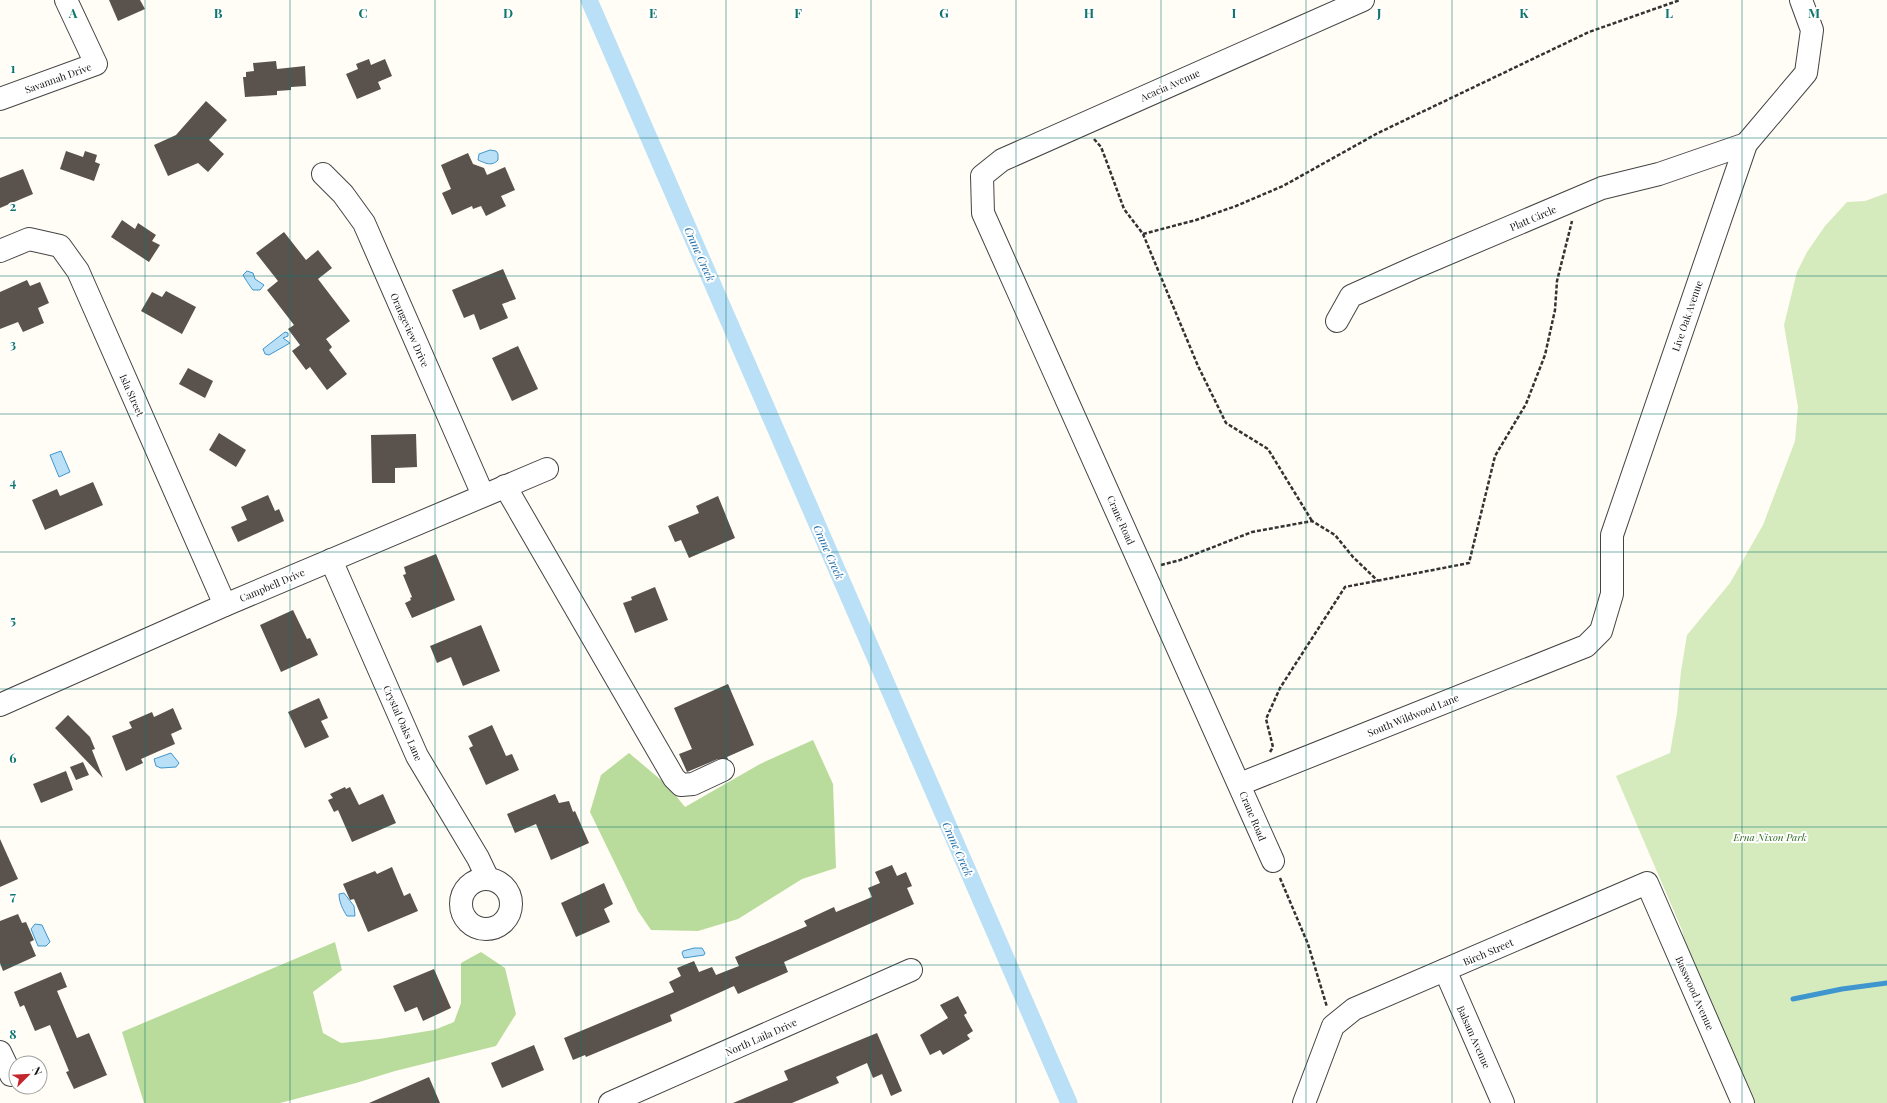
<svg xmlns="http://www.w3.org/2000/svg" width="1887" height="1103" viewBox="0 0 1887 1103" font-family="'Playfair Display',serif">
<style>
.green{fill:#d5ebbd}
.forest{fill:#b9dc9c}
.water{fill:#b9e0f7;stroke:#3f96cf}
.lines{fill:none;stroke-linecap:round;stroke-linejoin:round}
.stream{stroke:#3f96cf;stroke-width:5}
.canal{stroke:#b9e0f7;stroke-width:17}
.building{fill:#5a524d}
.minor-casing{stroke:#444;stroke-width:24}
.path{stroke:#333;stroke-width:2.5;stroke-dasharray:4 2;stroke-linecap:butt}
.minor{stroke:#fff;stroke-width:22}
.grid{fill:none;stroke:#0f766e;stroke-width:1;stroke-opacity:0.55}
.labels{text-anchor:middle;dominant-baseline:central;stroke-width:4;stroke-linejoin:round;paint-order:stroke}
.street-label{font-size:10px;fill:#111;stroke:#fff}
.park-label{font-size:10px;font-style:italic;fill:#2f6b1f;stroke:#fff}
.water-label{font-size:11px;font-style:italic;fill:#1768a6;stroke:#fff}
.grid-label{font-size:13px;text-anchor:middle;font-weight:bold;fill:#0f766e;stroke:#fff;stroke-width:4;stroke-linejoin:round;paint-order:stroke}
</style>
<rect width="100%" height="100%" fill="#fffdf5"/>
<path class="green" d="M1887 193V1103H1753L1687 951 1682 930 1616 776 1670 753 1677 713 1681 671 1687 635 1730 583 1763 525 1795 441 1798 407 1784 325 1797 272 1807 252 1825 226 1847 202 1865 201Z"/>
<g class="forest">
<path d="M813 740 833 784 836 868 802 879 738 919 698 931 651 930 638 911 590 812 601 775 629 753 667 785 685 807 760 764Z"/>
<path d="M335 942 342 970 313 992 323 1033 341 1043 379 1039 434 1030 454 1022 461 1003V963L481 952 505 968 516 1014 496 1046 395 1071 356 1083 280 1103H144L122 1032Z"/>
</g>
<g class="water">
<path d="M490 150 496 151 498 154V160C492 167 485 163 478 160L479 154Z"/>
<path d="M247 271 253 273 255 279 264 285 260 290H253C251 288 244 277 243 275Z"/>
<path d="M285 332 288 333V336L283 338 290 343 269 355 265 354 263 349Z"/>
<path d="M61 451 70 472 59 477 50 455Z"/>
<path d="M171 753 179 763 176 767 161 768 156 766 154 759Z"/>
<path d="M344 893 354 906 355 916H347C343 910 339 902 339 894Z"/>
<path d="M35 924 42 925 50 942 46 946H38L31 929Z"/>
<path d="M694 948H702L705 953 704 955 684 958 682 953 683 951Z"/>
</g>
<g class="lines">
<path class="stream" d="M1793 999 1842 989 1887 983"/>
<path class="canal" d="M589 0 1069 1103"/>
</g>
<g class="building">
<path d="M109 0H140L145 9 118 21Z"/>
<path d="M369 59 371 65 385 59 392 76 378 82 381 89 357 99 346 74 358 69 356 64Z"/>
<path d="M276 61 277 69 305 66 306 86 291 87V90L277 91V95L245 97 243 77H246V72L254 71 253 63Z"/>
<path d="M206 101 227 120 209 140 224 154 208 172 198 163 168 176 154 145 176 135Z"/>
<path d="M66 151 83 157 85 151 97 155 95 162 100 164 94 181 60 169Z"/>
<path d="M468 153 473 164 484 168 487 175 505 167 515 190 501 196 506 206 486 216 481 206 473 209 472 206 452 215 442 193 451 189 441 165Z"/>
<path d="M23 169 33 194 0 208V178Z"/>
<path d="M122 220 135 229 138 223 156 235 152 241 160 245 149 262 111 237Z"/>
<path d="M284 232 306 260 318 250 332 268 318 279 350 321 326 339 332 347 329 350 347 374 327 390 310 367 306 370 292 351 300 345 288 329 294 325 267 290 278 281 256 253Z"/>
<path d="M503 269 516 299 502 304 508 318 480 330 474 314 464 318 452 290Z"/>
<path d="M27 280 30 286 40 282 49 303 38 308 44 323 23 332 18 322 0 329V292Z"/>
<path d="M166 291 196 307 182 334 141 311 152 292 162 297Z"/>
<path d="M518 346 538 389 512 401 492 358Z"/>
<path d="M188 368 213 381 205 398 179 384Z"/>
<path d="M219 433 246 450 236 467 209 450Z"/>
<path d="M416 434 417 467 395 468V483H372L371 435Z"/>
<path d="M93 482 103 505 45 530 32 500 57 489 60 496Z"/>
<path d="M268 495 275 511 279 509 284 521 238 542 231 527 247 520 241 507Z"/>
<path d="M718 496 735 538 689 558 681 540 675 542 668 526 699 513 696 506Z"/>
<path d="M436 554 455 600 412 618 405 603 411 600 410 598 412 597 403 575 406 574 404 567Z"/>
<path d="M655 587 668 620 635 633 623 603 632 600 631 597Z"/>
<path d="M293 610 307 639 310 638 318 655 281 672 260 625Z"/>
<path d="M481 625 500 671 463 686 451 657 437 663 430 646Z"/>
<path d="M728 684 754 745 727 757 728 759H718L687 772 679 754 692 749 674 708Z"/>
<path d="M319 698 328 718 321 721 329 737 305 748 288 712Z"/>
<path d="M173 708 182 729 171 734 175 744 141 759 143 763 126 771 112 736 132 728 129 722 152 712 154 717Z"/>
<path d="M68 715 90 737 95 749 92 750 103 778 55 728Z"/>
<path d="M492 725 506 756 512 754 519 770 486 785 469 748 473 746 468 736Z"/>
<path d="M83 762 89 775 76 780 70 767Z"/>
<path d="M66 771 73 790 41 803 33 784Z"/>
<path d="M345 787 346 789 350 787 359 805 383 794 396 823 352 842 338 810 334 812 328 800 333 798 330 794Z"/>
<path d="M555 794 559 803 569 801 573 812 575 811 589 843 551 860 536 824 515 833 507 814Z"/>
<path d="M0 839 18 879 0 887Z"/>
<path d="M892 865 897 876 906 872 912 886 907 888 914 904 784 962 788 972 738 994 734 986 670 1015 672 1021 586 1057 585 1055 573 1060 564 1038 674 992 669 982 681 976 677 968 694 961 699 972 712 967 716 975 739 966 735 957 807 926 804 921 834 907 836 912 872 897 868 888 880 883 875 872Z"/>
<path d="M392 867 404 896 410 893 418 911 368 932 354 899 350 900 343 884 375 871 377 874Z"/>
<path d="M604 883 613 904 604 909 610 922 576 937 561 903Z"/>
<path d="M18 914 22 923 26 922 34 940 30 942 36 956 3 971 0 963V921Z"/>
<path d="M434 969 451 1008 423 1021 417 1007 405 1012 393 986Z"/>
<path d="M61 972 67 987 57 991 77 1038 89 1033 107 1075 74 1089 66 1072 69 1071 50 1025 35 1031 24 1005 20 1007 14 992Z"/>
<path d="M958 996 967 1013 964 1015 973 1031 967 1035 970 1039 943 1055 940 1050 930 1055 920 1035 948 1018 940 1005Z"/>
<path d="M877 1033 902 1091 891 1096 882 1074 873 1078 867 1063 836 1077 839 1083 792 1103H733L788 1080 784 1071Z"/>
<path d="M534 1045 544 1070 502 1088 491 1063Z"/>
<path d="M429 1077 440 1103H369Z"/>
</g>
<g class="lines">
<defs>
<g id="minor">
<path d="M0 99 96 64 66 0"/>
<path d="M323 174 343 194 364 223 483 495"/>
<path d="M0 251 29 239 60 246 78 271 225 605"/>
<path d="M1337 321 1351 296 1416 267 1602 188 1659 174 1746 144"/>
<path d="M505 486 674 778 681 785 693 784 723 770"/>
<path d="M331 560 417 756 478 858 488 879"/>
<path d="M0 705 225 605 547 469"/>
<path d="M1240 784 1586 646 1601 631 1612 594V535L1746 144 1806 73 1812 30 1801 0"/>
<path d="M1273 861 983 213 982 176 1002 160 1363 0"/>
<circle cx="486" cy="904" r="25"/>
<path d="M1445 970 1503 1103"/>
<path d="M0 1052 11 1075"/>
<path d="M610 1103 911 970"/>
<path d="M1304 1103 1333 1026 1354 1009 1647 883 1743 1103"/>
</g>
</defs>
<use href="#minor" class="minor-casing"/>
<g class="path">
<path d="M1094 139 1101 147 1106 160 1124 209 1143 234 1198 366 1226 423 1268 449 1312 521"/>
<path d="M1143 234 1196 220 1236 206 1283 186 1378 133 1589 32 1680 0"/>
<path d="M1161 565 1180 560 1252 532 1312 521 1335 535 1353 557 1378 581"/>
<path d="M1270 752 1273 747 1266 719 1280 688 1345 587 1469 563 1495 456 1526 404 1545 355 1555 310 1557 281 1572 221"/>
<path d="M1280 878 1308 944 1327 1007"/>
</g>
<use href="#minor" class="minor"/>
</g>
<path class="grid" d="M145 0V1103M290 0V1103M435 0V1103M581 0V1103M726 0V1103M871 0V1103M1016 0V1103M1161 0V1103M1306 0V1103M1452 0V1103M1597 0V1103M1742 0V1103M0 138H1887M0 276H1887M0 414H1887M0 552H1887M0 689H1887M0 827H1887M0 965H1887"/>
<g class="labels">
<g class="street-label">
<text transform="translate(58 78) rotate(-20)">Savannah Drive</text>
<text transform="translate(1170 85) rotate(-24)">Acacia Avenue</text>
<text transform="translate(1533 218) rotate(-23)">Platt Circle</text>
<text transform="translate(1687 316) rotate(-71)">Live Oak Avenue</text>
<text transform="translate(410 330) rotate(66)">Orangeview Drive</text>
<text transform="translate(132 395) rotate(66)">Isla Street</text>
<text transform="translate(1121 520) rotate(66)">Crane Road</text>
<text transform="translate(272 585) rotate(-23)">Campbell Drive</text>
<text transform="translate(1413 715) rotate(-22)">South Wildwood Lane</text>
<text transform="translate(403 723) rotate(66)">Crystal Oaks Lane</text>
<text transform="translate(1253 816) rotate(67)">Crane Road</text>
<text transform="translate(1488 952) rotate(-23)">Birch Street</text>
<text transform="translate(1695 993) rotate(66)">Basswood Avenue</text>
<text transform="translate(761 1037) rotate(-24)">North Laila Drive</text>
<text transform="translate(1474 1037) rotate(66)">Balsam Avenue</text>
</g>
<g class="park-label">
<text x="1770" y="837">Erna Nixon Park</text>
</g>
<g class="water-label">
<text transform="translate(700 254) rotate(66)">Crane Creek</text>
<text transform="translate(829 552) rotate(66)">Crane Creek</text>
<text transform="translate(958 849) rotate(66)">Crane Creek</text>
</g>
</g>
<g class="grid-label">
<text x="73" y="18">A</text>
<text x="218" y="18">B</text>
<text x="363" y="18">C</text>
<text x="508" y="18">D</text>
<text x="653" y="18">E</text>
<text x="798" y="18">F</text>
<text x="944" y="18">G</text>
<text x="1089" y="18">H</text>
<text x="1234" y="18">I</text>
<text x="1379" y="18">J</text>
<text x="1524" y="18">K</text>
<text x="1669" y="18">L</text>
<text x="1814" y="18">M</text>
<text x="13" y="73">1</text>
<text x="13" y="211">2</text>
<text x="13" y="349">3</text>
<text x="13" y="487">4</text>
<text x="13" y="625">5</text>
<text x="13" y="763">6</text>
<text x="13" y="901">7</text>
<text x="13" y="1039">8</text>
</g>
<g transform="translate(28 1075) rotate(66)"><circle r="19" fill="#ffffff" stroke="#a0a0a0"/>
<path d="M0-3L7 15L0 10L-7 15Z" fill="#c4262e"/>
<text y="-6" font-size="11" font-weight="bold" text-anchor="middle" fill="#111111">N</text>
</g>
</svg>
